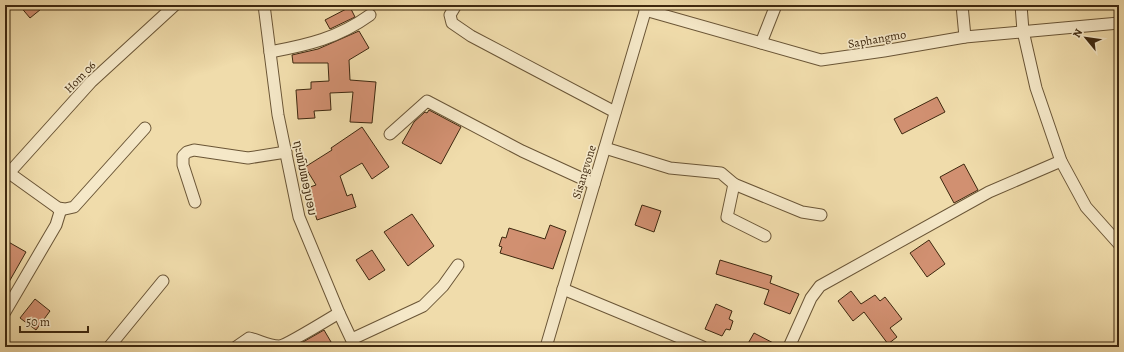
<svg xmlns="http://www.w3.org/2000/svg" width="1124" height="352" viewBox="0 0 1124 352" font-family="Alegreya,'Noto Sans Lao',serif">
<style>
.building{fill:#d19071;stroke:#3e280f}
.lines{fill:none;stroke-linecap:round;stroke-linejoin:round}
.minor-casing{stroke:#6a5536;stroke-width:13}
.minor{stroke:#f5e8c8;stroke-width:11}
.labels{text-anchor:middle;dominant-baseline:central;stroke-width:3.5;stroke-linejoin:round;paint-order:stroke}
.street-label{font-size:12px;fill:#3e280f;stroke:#f5e8c8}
</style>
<rect width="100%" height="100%" fill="#f0dcab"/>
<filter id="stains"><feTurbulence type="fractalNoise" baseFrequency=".005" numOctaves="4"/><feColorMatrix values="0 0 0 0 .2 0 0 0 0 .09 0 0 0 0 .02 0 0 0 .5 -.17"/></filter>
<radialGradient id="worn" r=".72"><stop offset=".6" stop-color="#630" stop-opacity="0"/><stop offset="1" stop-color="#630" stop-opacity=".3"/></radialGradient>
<g class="building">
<path d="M19 5H46L30 18Z"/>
<path d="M350 7 355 17 330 29 325 20Z"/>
<path d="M359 31 369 48 349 60 350 80 376 82 372 123 350 122 353 92 330 93 331 110 314 111 315 118 298 119 296 90 311 89V82L329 81 328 63H293L292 55 318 49Z"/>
<path d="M937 97 945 112 902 134 894 119Z"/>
<path d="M429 110 461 127 441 164 402 143 414 122 425 112 427 113Z"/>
<path d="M362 127 389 167 372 179 362 163 340 176 347 196 352 194 356 207 317 220 307 188 316 185 305 167 332 150 331 148Z"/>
<path d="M964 164 978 190 954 203 940 177Z"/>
<path d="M642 205 661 211 654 232 635 225Z"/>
<path d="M412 214 434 246 408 266 384 232Z"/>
<path d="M550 225 566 231 553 269 500 253 502 247 499 246 502 237 506 238 509 228 545 239Z"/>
<path d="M5 240 26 252 5 289Z"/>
<path d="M929 240 945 264 927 277 910 253Z"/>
<path d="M372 250 385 270 369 280 356 260Z"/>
<path d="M720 260 772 276 770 283 799 294 790 314 764 304 769 290 716 274Z"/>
<path d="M851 291 861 304 875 295 880 301 885 297 902 319 890 328 897 337 888 344 864 312 853 321 838 301Z"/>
<path d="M35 299 50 311 36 330 20 318Z"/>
<path d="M716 304 732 311 729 319 733 321 730 330 726 329 722 336 705 329Z"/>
<path d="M324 330 334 347H296V346Z"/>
<path d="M754 333 781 347H746Z"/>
</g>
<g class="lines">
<defs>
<g id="minor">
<path d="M264 5 278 115 299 217 339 313 355 347"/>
<path d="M456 5 450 15 452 23 471 36 615 112"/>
<path d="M962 5 965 37"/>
<path d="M1021 5 1023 31 1036 88 1061 161 1086 207 1119 244"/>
<path d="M645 10 821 60 884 51 965 37 1119 23"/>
<path d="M761 43 776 5"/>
<path d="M270 52C308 45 338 38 370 15"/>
<path d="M390 134 427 101 522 151 594 184"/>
<path d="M605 148 670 168 721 173 734 184 802 212 821 215"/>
<path d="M5 170 58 208 65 209 74 207 145 128"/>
<path d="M9 173 91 82 175 5"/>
<path d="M734 184 727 217 765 236"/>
<path d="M195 202 183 165V156L187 152 194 150 248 158 286 152"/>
<path d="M563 289 703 347"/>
<path d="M5 312 56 225 60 212 58 208"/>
<path d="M352 339 423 306 443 286 458 265"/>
<path d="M109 347 163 281"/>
<path d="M236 347 249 338C259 340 268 346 279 346 285 346 329 319 339 313"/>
<path d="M546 347 647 5"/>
<path d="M789 347 811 298 820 286 989 192 1061 161"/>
</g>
</defs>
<use href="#minor" class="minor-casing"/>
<use href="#minor" class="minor"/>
</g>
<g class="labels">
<g class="street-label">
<text transform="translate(877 39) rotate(-10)">Saphangmo</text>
<text transform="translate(80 77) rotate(-46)">Hom 06</text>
<text transform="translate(584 172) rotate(-73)">Sisangvone</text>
<text transform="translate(305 178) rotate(78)">ຖະໜົນໜອງບອນ</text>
</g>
</g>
<rect width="1124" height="352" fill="none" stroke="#f0dcab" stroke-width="20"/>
<rect x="6" y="6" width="1112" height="340" fill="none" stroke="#3e280f" stroke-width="2"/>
<rect x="10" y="10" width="1104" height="332" fill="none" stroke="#3e280f"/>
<g transform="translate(1086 38) rotate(299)" stroke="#f5e8c8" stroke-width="3" paint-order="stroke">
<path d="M0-3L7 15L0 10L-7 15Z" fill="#3e280f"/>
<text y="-6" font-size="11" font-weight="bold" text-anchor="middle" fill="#3e280f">N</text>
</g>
<path d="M20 326v6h68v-6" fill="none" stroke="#3e280f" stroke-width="2"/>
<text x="26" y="326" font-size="12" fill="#3e280f" stroke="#f5e8c8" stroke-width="3" paint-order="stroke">50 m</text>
<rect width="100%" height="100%" filter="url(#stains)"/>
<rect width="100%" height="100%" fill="url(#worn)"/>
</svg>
